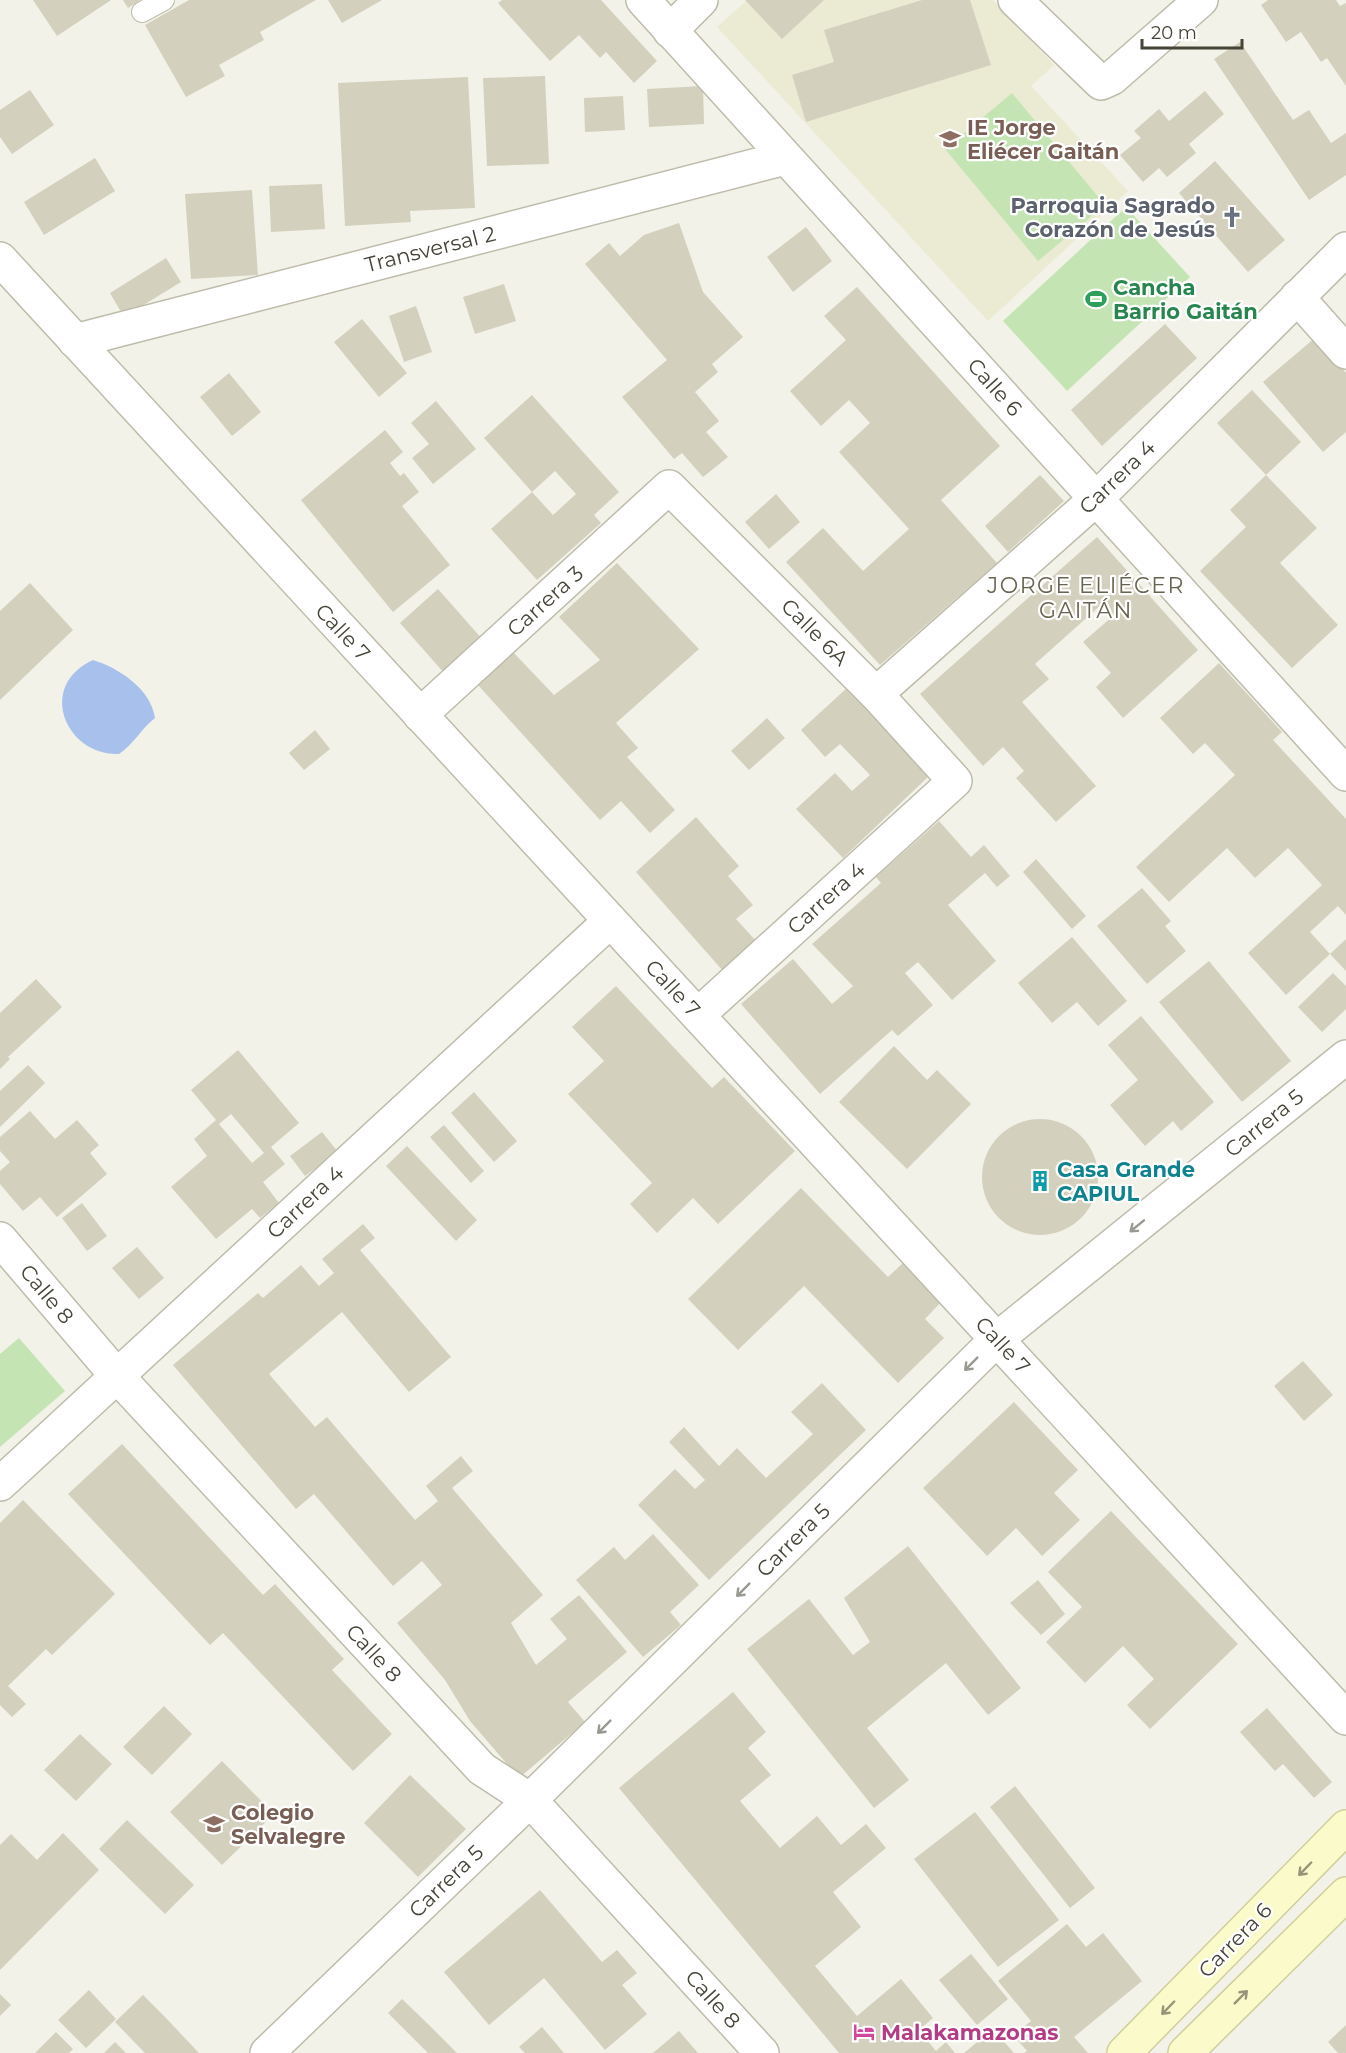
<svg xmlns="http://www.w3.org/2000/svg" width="1346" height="2053" viewBox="0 0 1346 2053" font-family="Montserrat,sans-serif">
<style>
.education{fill:#ebead3}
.green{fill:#c4e5b3}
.water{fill:#a8c1ec}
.building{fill:#d4d0be;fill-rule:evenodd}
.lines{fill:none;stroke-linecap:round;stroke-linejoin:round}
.service-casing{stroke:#bebcab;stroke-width:22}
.minor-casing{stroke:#bebcab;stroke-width:36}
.secondary-casing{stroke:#d0ce9a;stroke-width:36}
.service{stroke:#fff;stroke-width:20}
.minor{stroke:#fff;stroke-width:33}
.secondary{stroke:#fbfaca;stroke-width:33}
.oneway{stroke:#999891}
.oneway2{stroke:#979579}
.labels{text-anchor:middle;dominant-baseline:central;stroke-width:4.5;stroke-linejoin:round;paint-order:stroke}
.education-label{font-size:21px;font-weight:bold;fill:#785e54;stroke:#fff;text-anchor:start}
.worship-label{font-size:21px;font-weight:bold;fill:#5b616d;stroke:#fff;text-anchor:end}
.street-label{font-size:21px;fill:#464337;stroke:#fff}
.leisure-label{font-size:21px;font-weight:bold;fill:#27864d;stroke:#fff;text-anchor:start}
.culture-label{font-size:21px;font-weight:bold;fill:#0d838f;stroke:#fff;text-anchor:start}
.hotel-label{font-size:21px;font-weight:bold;fill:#b23c85;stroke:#fff;text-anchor:start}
.neighbourhood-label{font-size:22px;letter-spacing:1.5px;fill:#68644f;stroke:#fff}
</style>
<rect width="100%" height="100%" fill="#f3f2e8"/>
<path class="education" d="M747 0H993L1054 65 1031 86 1128 191 988 321 717 27Z"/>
<g class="green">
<path d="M1012 93 1105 205 1038 261 945 149Z"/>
<path d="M1126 207 1190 277 1067 391 1003 321Z"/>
<path d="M19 1338 65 1391 0 1447V1354Z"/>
</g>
<path class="water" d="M93 660C119 668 151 689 155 718 141 729 134 744 119 754 66 756 36 686 93 660Z"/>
<g class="building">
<path d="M33 0H111L57 36Z"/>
<path d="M123 0H140L128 8Z"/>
<path d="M189 0H316L260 32 264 40 219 65 225 76 186 97 145 25Z"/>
<path d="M328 0H382L342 23Z"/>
<path d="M502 0H601L657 61 634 83 606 52 600 58 579 35 550 61 498 3Z"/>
<path d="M745 0H824L782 39Z"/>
<path d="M922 0H970L991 65 806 122 792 75 834 62 824 30Z"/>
<path d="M1268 0H1336L1340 6 1346 3V86L1327 58 1321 62 1301 32 1286 42 1261 5Z"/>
<path d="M1240 42 1293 120 1309 110 1331 143 1346 133V175L1309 200 1214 59Z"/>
<path d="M545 76 549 164 487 166 483 78Z"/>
<path d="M468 77 475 208 410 211 411 222 345 226 338 83Z"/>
<path d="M703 86 704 124 649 127 647 89Z"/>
<path d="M30 90 54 125 12 154 0 137V110Z"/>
<path d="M1205 91 1224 114 1189 144 1196 153 1167 177 1159 168 1143 182 1120 155 1141 138 1134 131 1159 109 1169 121Z"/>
<path d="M623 96 625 130 585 132 584 98Z"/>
<path d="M95 158 115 191 44 235 24 202Z"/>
<path d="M1215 161 1285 240 1248 272 1179 193Z"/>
<path d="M322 184 325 229 271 232 269 186Z"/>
<path d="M252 190 258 275 191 279 185 194Z"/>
<path d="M679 223 703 292 743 337 712 364 718 372 695 392 719 421 706 432 728 457 703 477 682 453 674 459 622 397 667 360 585 264 609 243 620 256 644 235Z"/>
<path d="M806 227 832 261 793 292 767 257Z"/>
<path d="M166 258 181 282 124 317 110 293Z"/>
<path d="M504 284 516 321 475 334 463 297Z"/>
<path d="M857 287 1000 446 941 500 997 563 880 665 786 562 823 528 863 571 909 529 839 452 870 423 849 400 821 426 790 391 846 340 824 316Z"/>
<path d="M416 306 432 352 404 362 389 316Z"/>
<path d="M362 319 407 373 379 397 334 342Z"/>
<path d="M1165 324 1197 358 1102 446 1071 410Z"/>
<path d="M1316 337 1346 373V432L1323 452 1263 382Z"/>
<path d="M229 373 261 412 232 436 200 397Z"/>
<path d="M1252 390 1301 442 1266 475 1317 528 1280 563 1338 625 1292 668 1200 571 1246 527 1230 510 1266 475 1217 423Z"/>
<path d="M532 395 619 492 594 515 601 523 537 580 491 529 532 492 553 515 576 494 555 471 532 492 484 438Z"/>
<path d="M436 401 476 449 433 484 412 458 429 444 411 423Z"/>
<path d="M385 430 403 452 390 463 400 476 404 473 419 492 402 506 450 565 393 612 301 500Z"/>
<path d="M1040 475 1064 501 1008 552 985 526Z"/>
<path d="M776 494 800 522 769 549 745 522Z"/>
<path d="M1097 537 1198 650 1123 718 1096 687 1111 673 1083 642 1113 616 1102 604 1035 664 1049 679 1022 702 1096 786 1056 822 1016 778 1024 771 1003 747 983 766 920 694Z"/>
<path d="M617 563 699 649 616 723 638 748 627 757 675 810 650 833 621 801 600 820 478 685 513 652 554 695 600 660 559 617Z"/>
<path d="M30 583 73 630 0 700V611Z"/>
<path d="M438 589 483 640 445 674 400 623Z"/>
<path d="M1219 663 1282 732 1273 740 1346 819V915L1338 906 1310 932 1330 954 1286 995 1248 953 1322 885 1288 848 1255 878 1227 848 1169 902 1136 867 1235 775 1205 743 1193 754 1160 718Z"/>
<path d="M847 688 929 776 843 858 796 809 835 773 852 791 870 775 840 744 825 757 801 730Z"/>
<path d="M767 718 785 738 749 770 731 751Z"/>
<path d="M315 730 330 749 304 770 289 753Z"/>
<path d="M696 817 739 866 728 876 753 905 736 919 756 941 723 971 636 872Z"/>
<path d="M939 821 971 857 984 845 1010 876 997 887 985 873 948 905 996 961 952 1000 918 962 905 973 933 1005 898 1036 892 1030 820 1094 741 1004 793 959 832 1004 853 986 812 944 881 883 876 877Z"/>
<path d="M1036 859 1086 916 1072 929 1023 872Z"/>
<path d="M1142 888 1171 921 1165 926 1186 951 1147 984 1097 926Z"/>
<path d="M1072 937 1127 1001 1098 1026 1077 1002 1052 1023 1018 983Z"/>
<path d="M1346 939V971L1330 954Z"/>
<path d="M1209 961 1291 1061 1242 1102 1159 1002Z"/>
<path d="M1333 973 1346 986V1009L1322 1032 1298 1007Z"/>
<path d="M36 979 62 1007 8 1057 10 1059 0 1069V1013Z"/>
<path d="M616 986 712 1088 724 1077 795 1151 718 1224 693 1198 657 1233 630 1204 652 1183 568 1094 604 1061 572 1027Z"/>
<path d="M1141 1016 1214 1102 1181 1131 1173 1121 1145 1146 1110 1105 1138 1080 1108 1045Z"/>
<path d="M894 1046 927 1080 937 1070 971 1104 907 1169 839 1102Z"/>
<path d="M238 1050 299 1123 271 1147 285 1164 263 1182 279 1203 260 1218 252 1209 216 1239 171 1187 207 1156 194 1139 216 1120 191 1090ZM231 1114 264 1153 252 1163 219 1124Z"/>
<path d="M28 1065 45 1083 0 1127V1091Z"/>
<path d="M474 1092 517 1141 494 1162 451 1113Z"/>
<path d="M30 1111 55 1139 77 1120 99 1145 90 1153 107 1174 57 1217 40 1197 23 1211 0 1184V1171L10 1162 0 1151V1137Z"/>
<circle cx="1040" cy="1177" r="58"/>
<path d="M444 1125 484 1171 471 1183 430 1137Z"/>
<path d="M322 1132 338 1152 305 1176 290 1156Z"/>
<path d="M407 1146 477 1220 456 1241 386 1166Z"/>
<path d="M801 1188 888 1277 903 1263 941 1302 925 1319 944 1338 898 1383 804 1286 738 1350 688 1299Z"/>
<path d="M82 1203 107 1236 87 1251 62 1218Z"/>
<path d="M363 1224 375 1238 360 1250 451 1357 409 1392 342 1312 269 1374 315 1427 327 1417 415 1520 438 1501 426 1486 461 1456 473 1471 452 1488 543 1595 511 1623 536 1665 567 1639 550 1619 579 1595 627 1652 568 1702 585 1722 519 1778 470 1721 445 1680 397 1623 442 1585 422 1561 393 1586 314 1494 296 1509 173 1365 258 1293 263 1298 301 1265 319 1286 334 1273 322 1259Z"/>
<path d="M137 1247 164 1278 139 1299 112 1268Z"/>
<path d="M1303 1361 1333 1395 1304 1421 1274 1386Z"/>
<path d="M822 1383 866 1430 709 1580 638 1505 675 1469 695 1489 705 1480 669 1442 684 1427 719 1466 737 1448 766 1478 813 1434 791 1412Z"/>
<path d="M1014 1402 1078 1470 1054 1493 1080 1520 1042 1556 1016 1528 987 1556 923 1488Z"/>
<path d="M122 1444 263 1595 275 1584 344 1659 332 1670 392 1734 353 1771 223 1633 210 1645 68 1494Z"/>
<path d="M23 1500 115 1594 52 1655 46 1649 8 1686 26 1704 12 1717 0 1705V1523Z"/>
<path d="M1111 1511 1238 1644 1150 1729 1127 1705 1154 1679 1123 1646 1085 1683 1046 1642 1082 1607 1048 1572Z"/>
<path d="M653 1534 699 1585 670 1612 681 1625 643 1657 576 1580 614 1547 625 1560Z"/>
<path d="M908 1546 1021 1688 988 1715 946 1663 867 1728 909 1780 874 1808 747 1649 809 1599 853 1655 870 1642 844 1598Z"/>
<path d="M1038 1580 1065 1614 1041 1635 1010 1603Z"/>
<path d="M733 1692 766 1732 748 1748 771 1775 740 1801 780 1848 817 1816 841 1845 866 1824 886 1848 833 1892 861 1927 815 1966 857 2016 901 1979 933 2018 919 2030 936 2051 946 2042 955 2053H839L619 1788Z"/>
<path d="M164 1706 192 1734 152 1775 123 1747Z"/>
<path d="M1267 1708 1332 1782 1314 1798 1283 1764 1275 1771 1240 1732Z"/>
<path d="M80 1734 112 1764 76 1801 44 1770Z"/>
<path d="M222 1761 274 1814 222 1865 170 1812Z"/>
<path d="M410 1775 466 1829 418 1877 364 1823Z"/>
<path d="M1015 1786 1095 1888 1070 1908 990 1807Z"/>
<path d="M975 1812 1059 1920 998 1967 914 1859Z"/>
<path d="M127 1820 194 1885 165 1914 99 1849Z"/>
<path d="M63 1833 99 1870 0 1970V1845L11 1834 37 1860Z"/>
<path d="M540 1890 602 1962 617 1950 637 1973 622 1985 647 2014 605 2050 544 1978 489 2025 444 1972Z"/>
<path d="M1067 1924 1086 1947 1103 1933 1142 1981 1074 2037 1088 2053H1024L1027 2051 1013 2035 1031 2021 998 1981Z"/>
<path d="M971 1954 1008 1999 977 2025 939 1980Z"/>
<path d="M89 1990 116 2019 86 2048 58 2020Z"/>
<path d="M0 1994 11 2005 0 2016Z"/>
<path d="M143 1995 164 2016 199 2053H145L115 2022Z"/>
<path d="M402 1999 429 2025 457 2053H428L388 2013Z"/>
<path d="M1346 2025V2053H1338L1328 2042Z"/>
<path d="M542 2027 564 2053H525L519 2047Z"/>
<path d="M993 2029 1014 2053H964Z"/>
<path d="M679 2031 698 2053H653Z"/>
<path d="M56 2032 73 2049 69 2053H35Z"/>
<path d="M115 2042 126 2053H104Z"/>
</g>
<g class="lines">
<defs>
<path id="service" d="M142 12 164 0"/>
<g id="minor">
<path d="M643 0 1346 774"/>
<path d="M1015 0 1101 83 1112 78 1201 0"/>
<path d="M670 31 701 0"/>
<path d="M0 259 1346 1718"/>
<path d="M1297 297 1346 352"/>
<path d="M75 341 785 158"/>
<path d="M876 694 1097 498 1346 249"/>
<path d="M420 715 669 487 876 694 955 781 698 1015"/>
<path d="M0 1239 117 1376 482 1769 530 1800 762 2053"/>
<path d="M0 1484 610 921"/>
<path d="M267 2053 530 1800 997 1339 1346 1057"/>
</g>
<g id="secondary">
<path d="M1124 2053 1346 1827"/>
<path d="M1185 2053 1346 1894"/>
</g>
</defs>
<use href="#service" class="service-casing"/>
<use href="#minor" class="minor-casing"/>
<use href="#secondary" class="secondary-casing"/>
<use href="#service" class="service"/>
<use href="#minor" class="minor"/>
<use href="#secondary" class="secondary"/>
</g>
<defs><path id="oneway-shaft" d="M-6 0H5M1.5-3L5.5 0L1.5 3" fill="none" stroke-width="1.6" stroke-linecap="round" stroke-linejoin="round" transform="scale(1.5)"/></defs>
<g class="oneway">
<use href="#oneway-shaft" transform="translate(1137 1226) rotate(141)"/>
<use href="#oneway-shaft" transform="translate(971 1364) rotate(135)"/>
<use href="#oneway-shaft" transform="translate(743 1590) rotate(135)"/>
<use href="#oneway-shaft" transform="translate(604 1727) rotate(135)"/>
</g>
<g class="oneway2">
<use href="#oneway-shaft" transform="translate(1305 1869) rotate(134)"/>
<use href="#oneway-shaft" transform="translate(1241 1997) rotate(-45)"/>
<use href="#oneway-shaft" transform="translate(1168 2008) rotate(134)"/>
</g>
<defs>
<symbol id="school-bare" viewBox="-9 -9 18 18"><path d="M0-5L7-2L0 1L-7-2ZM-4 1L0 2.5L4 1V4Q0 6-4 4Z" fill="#8d6e63" stroke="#fff" stroke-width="2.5" paint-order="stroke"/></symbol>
<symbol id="church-bare" viewBox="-9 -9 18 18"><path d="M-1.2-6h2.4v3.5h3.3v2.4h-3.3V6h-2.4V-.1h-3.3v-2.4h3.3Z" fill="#6b7280" stroke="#fff" stroke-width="2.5" paint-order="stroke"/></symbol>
<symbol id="stadium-bare" viewBox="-9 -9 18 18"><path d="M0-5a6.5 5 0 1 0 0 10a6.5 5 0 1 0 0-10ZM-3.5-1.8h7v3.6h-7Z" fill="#2e9e5b" stroke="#fff" stroke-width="2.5" paint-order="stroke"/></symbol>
<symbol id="building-bare" viewBox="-9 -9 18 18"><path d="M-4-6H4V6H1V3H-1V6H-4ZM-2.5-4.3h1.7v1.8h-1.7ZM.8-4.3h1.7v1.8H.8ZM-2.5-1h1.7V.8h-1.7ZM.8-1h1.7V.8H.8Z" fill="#0f9aa8" stroke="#fff" stroke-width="2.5" paint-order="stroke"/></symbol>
<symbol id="hotel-bare" viewBox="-9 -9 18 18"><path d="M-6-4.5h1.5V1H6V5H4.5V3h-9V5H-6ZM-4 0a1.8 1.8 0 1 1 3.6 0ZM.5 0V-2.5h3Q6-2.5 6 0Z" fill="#d1479c" stroke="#fff" stroke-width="2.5" paint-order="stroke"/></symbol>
</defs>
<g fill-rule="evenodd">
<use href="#school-bare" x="935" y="124" width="30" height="30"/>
<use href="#church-bare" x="1217" y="202" width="30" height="30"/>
<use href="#stadium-bare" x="1081" y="284" width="30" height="30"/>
<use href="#building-bare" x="1025" y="1166" width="30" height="30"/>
<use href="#school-bare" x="199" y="1809" width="30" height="30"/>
<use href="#hotel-bare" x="849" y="2017" width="30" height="30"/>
</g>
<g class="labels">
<g class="education-label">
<text x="967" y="127">IE Jorge<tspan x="967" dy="24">Eliécer Gaitán</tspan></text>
<text x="231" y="1812">Colegio<tspan x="231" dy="24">Selvalegre</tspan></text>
</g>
<g class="worship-label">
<text x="1215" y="205">Parroquia Sagrado<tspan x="1215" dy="24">Corazón de Jesús</tspan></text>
</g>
<g class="street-label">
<text transform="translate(430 249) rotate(-14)">Transversal 2</text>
<text transform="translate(995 387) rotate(48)">Calle 6</text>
<text transform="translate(1117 477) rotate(-44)">Carrera 4</text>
<text transform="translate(545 601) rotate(-42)">Carrera 3</text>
<text transform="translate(343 632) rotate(47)">Calle 7</text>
<text transform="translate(815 632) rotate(45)">Calle 6A</text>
<text transform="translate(826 898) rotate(-42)">Carrera 4</text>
<text transform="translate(673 988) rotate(47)">Calle 7</text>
<text transform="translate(1264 1123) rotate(-39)">Carrera 5</text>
<text transform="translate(305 1202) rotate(-43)">Carrera 4</text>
<text transform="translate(47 1294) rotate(50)">Calle 8</text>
<text transform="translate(1003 1345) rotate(47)">Calle 7</text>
<text transform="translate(793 1540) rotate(-45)">Carrera 5</text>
<text transform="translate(374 1653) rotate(47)">Calle 8</text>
<text transform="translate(446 1881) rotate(-44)">Carrera 5</text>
<text transform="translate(1235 1940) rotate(-46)">Carrera 6</text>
<text transform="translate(713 1999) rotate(48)">Calle 8</text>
</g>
<g class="leisure-label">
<text x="1113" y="287">Cancha<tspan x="1113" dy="24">Barrio Gaitán</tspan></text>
</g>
<g class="culture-label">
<text x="1057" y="1169">Casa Grande<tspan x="1057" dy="24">CAPIUL</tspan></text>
</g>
<g class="hotel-label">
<text x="881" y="2032">Malakamazonas</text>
</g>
<g class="neighbourhood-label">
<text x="1086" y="585">JORGE ELIÉCER<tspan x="1086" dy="25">GAITÁN</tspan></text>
</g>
</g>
<path d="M1142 39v9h100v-9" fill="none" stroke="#464337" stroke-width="3"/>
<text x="1151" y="39" font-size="18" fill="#464337" stroke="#ffffff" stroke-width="4.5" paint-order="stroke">20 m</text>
</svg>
